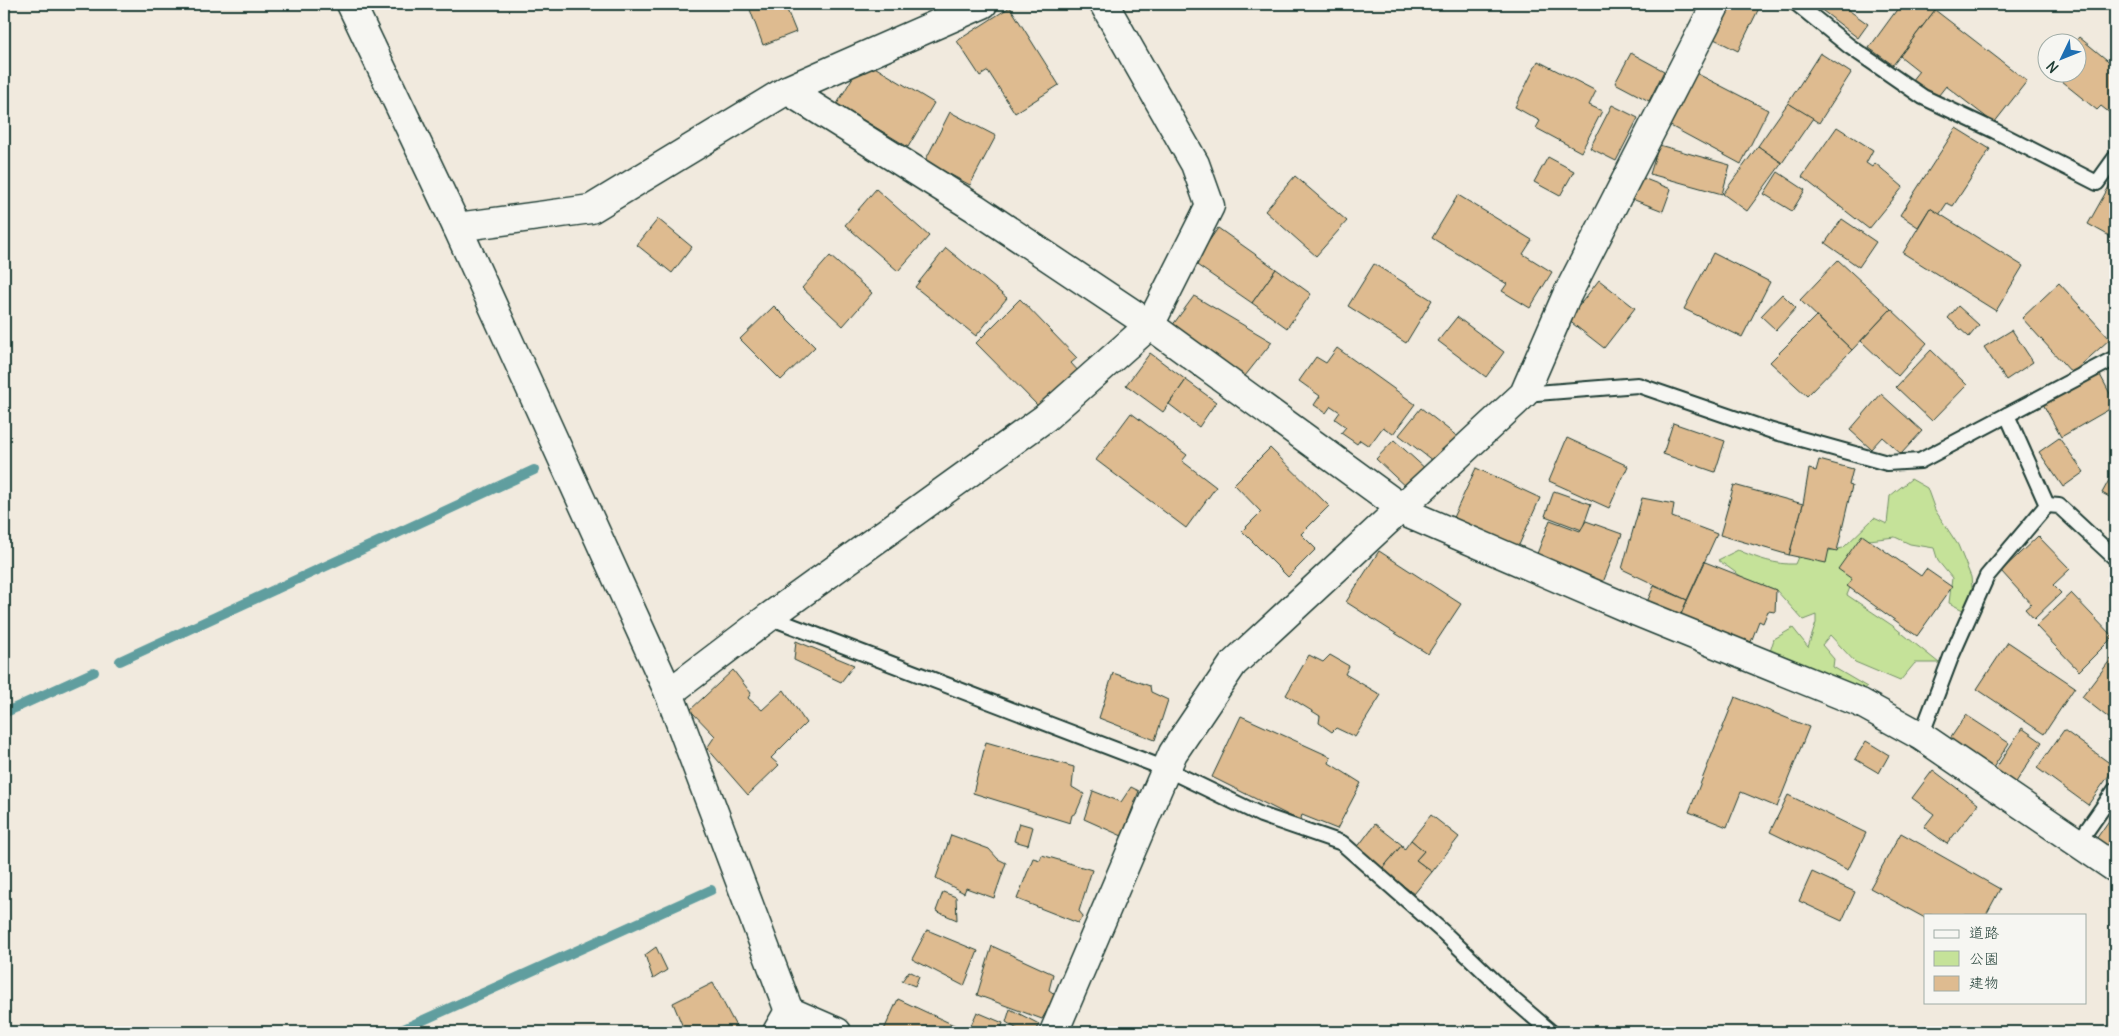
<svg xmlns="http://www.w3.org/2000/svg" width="2119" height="1036" viewBox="0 0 2119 1036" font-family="Delius,'Klee One',sans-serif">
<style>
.green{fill:#c5e299;stroke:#729066}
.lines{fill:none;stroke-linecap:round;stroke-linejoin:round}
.stream{stroke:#619e9f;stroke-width:10}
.building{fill:#debb90;stroke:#1f3d34}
.lane-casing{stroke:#1f3d34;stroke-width:18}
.street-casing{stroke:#1f3d34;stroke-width:31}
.lane{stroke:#f6f6f2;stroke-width:14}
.street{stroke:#f6f6f2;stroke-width:28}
</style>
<rect width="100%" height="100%" fill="#f1eade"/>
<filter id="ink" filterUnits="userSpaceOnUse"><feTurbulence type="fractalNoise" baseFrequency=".02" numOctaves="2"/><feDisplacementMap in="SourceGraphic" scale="10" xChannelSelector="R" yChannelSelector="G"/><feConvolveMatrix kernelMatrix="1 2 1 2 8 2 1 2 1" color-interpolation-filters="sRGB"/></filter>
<g filter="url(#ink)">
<path class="green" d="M1911 479 1927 488 1935 510 1958 545 1971 577 1974 606 1969 613 1949 603 1952 578 1938 561 1934 548 1910 544 1895 537 1869 540 1847 595 1893 626 1939 663H1915L1900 681 1855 662 1830 635 1822 645 1834 659 1833 667 1867 687 1857 694 1769 655 1774 639 1793 628 1808 647 1816 623V615L1803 620 1776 590 1742 577 1718 560 1738 550C1756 558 1776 565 1795 564L1798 557 1843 548 1874 518 1887 524 1890 496Z"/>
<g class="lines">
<g class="stream">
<path d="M120 661 534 470"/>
<path d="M4 713 94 672"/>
<path d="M397 1032 711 890"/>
</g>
</g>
<g class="building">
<path d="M748 4H788L785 5 796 32 763 45Z"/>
<path d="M1723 4H1761L1738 51 1708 36Z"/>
<path d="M1814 4H1840L1868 24 1858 38Z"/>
<path d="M1901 4H1928L1935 10 1893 65 1869 48Z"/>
<path d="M1010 7 1059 85 1015 113 988 71 980 76 957 41Z"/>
<path d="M1935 10 2027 81 1994 123 1946 86 1935 100 1911 81 1919 71 1900 56Z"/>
<path d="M2079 37 2112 64 2115 61V117L2101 106 2097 110 2051 73 2076 72V42H2075Z"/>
<path d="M1631 53 1664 71 1649 101 1615 83Z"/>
<path d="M1820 53 1851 73 1819 123 1788 103Z"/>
<path d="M863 60 934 103 908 147 837 104Z"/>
<path d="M1538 61 1596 91 1589 105 1602 111 1581 152 1536 128 1540 121 1515 107Z"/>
<path d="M1690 70 1768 110 1741 164 1663 122Z"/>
<path d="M1788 103 1813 118 1782 163 1758 146Z"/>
<path d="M1612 105 1638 118 1616 161 1590 148Z"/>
<path d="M950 112 996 136 970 185 925 161Z"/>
<path d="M1837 127 1873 150 1866 163 1872 167 1875 163 1903 187 1869 229 1802 177Z"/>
<path d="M1956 128 1990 149 1953 206 1947 203 1939 215 1930 208 1918 227 1900 215Z"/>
<path d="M1659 145 1730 165 1722 194 1650 174Z"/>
<path d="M1758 146 1782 163 1747 211 1723 194Z"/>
<path d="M1548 157 1574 171 1560 196 1534 182Z"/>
<path d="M1778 172 1805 190 1792 211 1764 194Z"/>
<path d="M1295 176 1347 221 1316 256 1265 211Z"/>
<path d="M1640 177 1671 189 1663 211 1632 199Z"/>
<path d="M2111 183 2115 185V239L2088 224Z"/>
<path d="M876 189 929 236 898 271 845 225Z"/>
<path d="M1458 195 1532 240 1523 254 1552 272 1530 308 1502 291 1507 284 1432 238Z"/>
<path d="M1930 208 2023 266 1996 311 1903 253Z"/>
<path d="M658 219 692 247 672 273 637 245Z"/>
<path d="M1842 219 1876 242 1859 267 1825 243Z"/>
<path d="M1218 228 1276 269 1252 303 1194 263Z"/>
<path d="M946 248 1007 298 976 336 915 287Z"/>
<path d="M1713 253 1770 282 1742 337 1684 309Z"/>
<path d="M830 256 872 293 843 326 802 288Z"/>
<path d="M1838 260 1891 309 1852 350 1800 300Z"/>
<path d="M1374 264 1432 300 1406 343 1348 306Z"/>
<path d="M1276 269 1311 294 1287 328 1252 303Z"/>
<path d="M1599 280 1635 308 1604 348 1568 320Z"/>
<path d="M2059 283 2110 339 2072 373 2022 318Z"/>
<path d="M1782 294 1796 308 1776 330 1761 316Z"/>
<path d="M1194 296 1272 342 1241 381 1169 330Z"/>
<path d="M1020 299 1077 358 1071 363 1079 372 1041 409 976 343Z"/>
<path d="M774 306 815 347 781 380 740 339Z"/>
<path d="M1958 306 1979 325 1969 337 1948 318Z"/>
<path d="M1891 309 1927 343 1898 376 1861 341Z"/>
<path d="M1816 316 1852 350 1807 396 1770 362Z"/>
<path d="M1457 317 1504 352 1486 377 1438 341Z"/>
<path d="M2012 330 2033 362 2006 380 1984 347Z"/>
<path d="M1337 348 1415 404 1393 434 1383 427 1369 446 1360 440 1357 444 1341 433 1346 427 1335 419 1340 412 1331 406 1326 413 1314 405 1320 396 1299 381 1316 357 1326 363Z"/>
<path d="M1931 350 1967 385 1932 421 1896 387Z"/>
<path d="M1150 353 1186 380 1163 412 1126 385Z"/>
<path d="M2099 373 2115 403V406L2061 437 2043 404Z"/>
<path d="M1186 380 1216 402 1199 427 1169 404Z"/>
<path d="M1881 394 1922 431 1901 454 1882 437 1871 449 1850 430Z"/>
<path d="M1421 408 1458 437 1437 464 1399 435Z"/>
<path d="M1131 413 1187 455 1182 461 1216 487 1186 528 1096 460Z"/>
<path d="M1673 423 1725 441 1715 472 1663 454Z"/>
<path d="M1567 438 1628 466 1609 508 1549 481Z"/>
<path d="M2059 438 2084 472 2063 487 2039 452Z"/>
<path d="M1394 440 1428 471 1410 491 1376 459Z"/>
<path d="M1270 448 1329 506 1301 534 1316 549 1288 577 1242 531 1261 512 1234 484Z"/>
<path d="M1819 460 1853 469 1849 485 1852 486 1837 551 1829 549 1826 563 1789 555 1803 504 1809 469 1816 471Z"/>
<path d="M1476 468 1540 498 1515 554 1450 524Z"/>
<path d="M2115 469V500L2102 493Z"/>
<path d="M1734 485 1803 504 1789 555 1720 535Z"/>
<path d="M1554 491 1591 504 1582 530 1545 516Z"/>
<path d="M1642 498 1674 504 1672 517 1717 534 1687 600 1622 569Z"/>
<path d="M1550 520 1580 531 1586 521 1622 534 1602 585 1535 559Z"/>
<path d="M1862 535 1921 576 1926 569 1952 587 1917 636 1847 586 1852 579 1838 569Z"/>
<path d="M2038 536 2070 569 2053 585 2061 593 2034 619 2025 609 2031 604 2001 571Z"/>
<path d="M1379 551 1461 604 1428 654 1346 602Z"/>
<path d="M1705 562 1776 590 1775 612 1768 611 1763 623 1759 621 1751 642 1745 639 1740 653 1677 623Z"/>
<path d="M1654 586 1687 600 1677 623 1644 609Z"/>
<path d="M2071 593 2113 637 2079 671 2036 626Z"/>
<path d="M796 641 854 665 841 682 794 660Z"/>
<path d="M2008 642 2075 687 2044 734 1977 689Z"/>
<path d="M1309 655 1323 662 1330 655 1349 666 1345 674 1381 695 1355 737 1336 728 1332 732 1319 723 1320 716 1286 695Z"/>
<path d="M2111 659 2115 662V723L2082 697Z"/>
<path d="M733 670 751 693 748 698 762 710 784 690 806 723 771 758 779 765 748 795 707 748 715 736 690 710Z"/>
<path d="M1113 673 1150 686 1151 692 1168 700 1155 740 1099 718Z"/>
<path d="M1735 697 1809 727 1777 807 1741 792 1727 827 1689 812Z"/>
<path d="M1966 715 2009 743 1991 771 1948 742Z"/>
<path d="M1241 716 1331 757 1329 763 1361 783 1337 829 1302 815 1300 821 1212 777Z"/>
<path d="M2022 728 2042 742 2011 790 1991 776Z"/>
<path d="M2064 730 2115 767 2088 805 2037 768Z"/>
<path d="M1866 741 1889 755 1879 773 1855 759Z"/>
<path d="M986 742 1074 767 1072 787 1084 794 1076 813 1072 815 1070 823 973 793Z"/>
<path d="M1933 770 1978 804 1947 844 1924 827 1934 814 1912 798Z"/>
<path d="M1131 787 1139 791 1122 836 1084 819 1093 791 1121 802Z"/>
<path d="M1788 795 1866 833 1848 870 1770 832Z"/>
<path d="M2115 812V857L2094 842Z"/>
<path d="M1431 815 1459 837 1432 872 1416 860 1424 851 1411 840Z"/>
<path d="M1019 823 1033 827 1028 845 1014 841Z"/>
<path d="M1375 824 1402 845 1382 869 1357 848Z"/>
<path d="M1901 833 2000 889 1986 915H1925V918L1870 888Z"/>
<path d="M951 835 989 849 998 859 1006 863 994 898 966 888 964 893 936 878Z"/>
<path d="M1411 840 1424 851 1416 860 1432 872 1414 894 1382 869 1402 845 1404 850Z"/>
<path d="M1042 855 1092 870 1079 911 1083 916 1078 923 1017 899 1033 858 1040 860Z"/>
<path d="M1812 872 1855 892 1842 921 1799 901Z"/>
<path d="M943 892 956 897 957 920 936 911Z"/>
<path d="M927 930 978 951 964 986 912 959Z"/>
<path d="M992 946 1053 974 1049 990 1056 995 1042 1019 977 995Z"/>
<path d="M656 947 667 970 653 979 645 955Z"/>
<path d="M909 971 919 976 915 986 902 981Z"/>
<path d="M713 983 739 1032H685L673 1003Z"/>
<path d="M898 999 956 1026 953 1032H883Z"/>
<path d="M1010 1009 1039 1024 1035 1032H1022L1006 1022Z"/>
<path d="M977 1012 1003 1023 1000 1032H968Z"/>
</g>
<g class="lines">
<defs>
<g id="lane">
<path d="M1797 4 1849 46 1923 97 1995 131 2097 183 2115 158"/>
<path d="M1524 394 1638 385 1772 431 1887 463 1920 461 2007 415 2047 505 1987 576 1951 657 1921 736"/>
<path d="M2007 415 2115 358"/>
<path d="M2047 505 2059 506 2115 558"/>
<path d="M769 617 1166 769 1261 815 1342 843 1443 932 1515 1001 1551 1032"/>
<path d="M2078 843 2115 790"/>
</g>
<g id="street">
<path d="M351 4 457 227 669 693 789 1011 837 1032"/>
<path d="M787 90 975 208 1150 325 1411 515 1625 607 1861 703 1921 736 2115 868"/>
<path d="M457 227 591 209 787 90 983 4"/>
<path d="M669 693 769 617 1045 418 1150 325 1210 206 1195 164 1104 4"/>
<path d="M777 1032 789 1011"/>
<path d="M1054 1032 1173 753 1233 664 1524 394 1566 297 1716 4"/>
</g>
</defs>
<use href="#lane" class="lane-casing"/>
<use href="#street" class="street-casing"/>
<use href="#lane" class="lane"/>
<use href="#street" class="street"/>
</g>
</g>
<rect width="2119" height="1036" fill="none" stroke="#f6f6f2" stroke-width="20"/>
<rect x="10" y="10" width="2099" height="1016" fill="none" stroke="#1f3d34" stroke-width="2" filter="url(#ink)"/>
<rect x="1924" y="914" width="162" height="90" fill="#f6f6f2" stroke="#a0aca6"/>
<rect x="1934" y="930" width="25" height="8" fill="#f6f6f2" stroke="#a0aca6"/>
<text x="1969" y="938" font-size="15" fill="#1f3d34">道路</text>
<rect x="1934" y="951" width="25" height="15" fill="#c5e299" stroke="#a0aca6"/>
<text x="1969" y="964" font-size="15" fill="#1f3d34">公園</text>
<rect x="1934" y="976" width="25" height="15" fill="#debb90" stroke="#a0aca6"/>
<text x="1969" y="988" font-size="15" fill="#1f3d34">建物</text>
<g transform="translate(2062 58) rotate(227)"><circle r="24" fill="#f6f6f2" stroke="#a0aca6"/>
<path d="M0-4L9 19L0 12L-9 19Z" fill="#1f6fb2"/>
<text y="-8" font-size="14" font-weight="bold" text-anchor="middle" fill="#1f3d34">N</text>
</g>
</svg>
